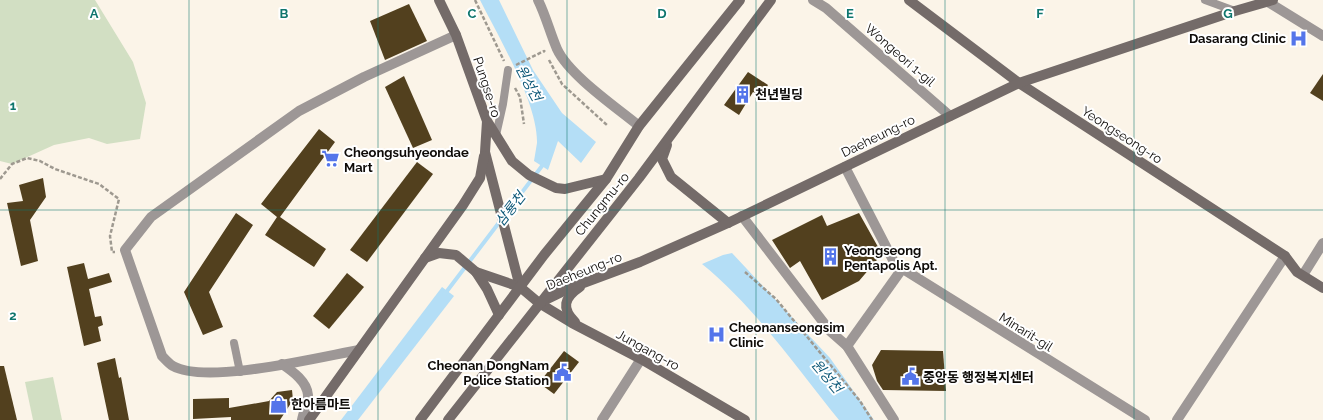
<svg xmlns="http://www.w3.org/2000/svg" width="1323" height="420" viewBox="0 0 1323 420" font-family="Raleway,'Noto Sans KR',sans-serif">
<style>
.green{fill:#d2dfc3}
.water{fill:#b4def6}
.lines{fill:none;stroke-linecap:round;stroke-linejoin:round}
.stream{stroke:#b4def6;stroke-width:4}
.building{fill:#52401e}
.path{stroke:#9e9990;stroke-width:2.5;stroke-dasharray:4 2;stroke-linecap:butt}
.lane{stroke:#9d9796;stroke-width:8}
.street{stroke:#9d9796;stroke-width:10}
.secondary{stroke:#746b69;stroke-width:10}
.grid{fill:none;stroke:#0f766e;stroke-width:1;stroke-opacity:0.55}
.labels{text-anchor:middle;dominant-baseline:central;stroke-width:4;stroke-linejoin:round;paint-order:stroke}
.poi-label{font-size:13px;font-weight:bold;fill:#0e0b08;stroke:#fff;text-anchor:start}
.street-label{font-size:13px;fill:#0e0b08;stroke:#fff}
.water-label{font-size:14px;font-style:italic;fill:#0e5979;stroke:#fff}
.grid-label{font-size:13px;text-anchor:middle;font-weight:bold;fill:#0f766e;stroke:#fff;stroke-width:4;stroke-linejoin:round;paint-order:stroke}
</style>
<rect width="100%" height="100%" fill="#fbf4e8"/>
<g class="green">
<path d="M0 0H95L133 62 146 103 140 139 107 144 89 138 54 145 12 164 0 161Z"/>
<path d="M53 377 62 420H33L25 382Z"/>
</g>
<g class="water">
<path d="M480 0H499L533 70 562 113 596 142 581 163 558 141 548 170 534 161C535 155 536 149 537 143 538 103 498 36 480 0Z"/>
<path d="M732 253 830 358 874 420H839C797 368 754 306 702 264L723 255Z"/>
<path d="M442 287 454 296 358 420H341Z"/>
</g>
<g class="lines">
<path class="stream" d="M444 295 545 162"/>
</g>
<g class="building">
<path d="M409 4 427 41 385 60 370 21Z"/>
<path d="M748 72 768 85 761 96 753 92 739 115 724 105Z"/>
<path d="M1323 74V101L1310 93Z"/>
<path d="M404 76 432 140 413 148 385 87Z"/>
<path d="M319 129 335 142 280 217 326 249 314 267 265 235 277 217 261 204Z"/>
<path d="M417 162 433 174 367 262 350 250Z"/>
<path d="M43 178 46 197 30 220 38 261 21 266 7 203 23 201 19 185Z"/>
<path d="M236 213 253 225 209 292 223 327 203 335 184 292Z"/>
<path d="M859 213 882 254 859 281 822 300 800 261 790 268 772 240 822 215 827 226Z"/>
<path d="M84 263 88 279 109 273 112 282 89 289 95 317 101 316 103 325 98 327 101 341 84 346 67 267Z"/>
<path d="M347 273 364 287 329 329 313 316Z"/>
<path d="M881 350 943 351 946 391 883 390 877 381 872 365Z"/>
<path d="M564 351 579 362 554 394 539 383Z"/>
<path d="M115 358 119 378 121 377 129 420H109L97 363Z"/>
<path d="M0 366H4L17 420H0Z"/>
<path d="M292 390 293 400 280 420H231V417L193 419V399L229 398V408L269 401 277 392Z"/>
</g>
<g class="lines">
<g class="path">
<path d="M475 0 504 61"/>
<path d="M549 60 562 84 608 126"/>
<path d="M516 65 544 51 545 52"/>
<path d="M515 88 520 97 524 124"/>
<path d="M0 179 12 164 27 158 40 161 55 169 99 184 119 199 110 236 112 252H115"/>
<path d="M745 272 776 299 860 401 872 420"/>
</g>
<g class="lane">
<path d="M1205 0 1235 11"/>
<path d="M496 135 503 104 508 70"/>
<path d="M234 343 240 372"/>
</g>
<g class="street">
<path d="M538 0C546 16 550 33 557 49 569 75 616 107 639 126"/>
<path d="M813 0 826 8 950 116"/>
<path d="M1268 2 1323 36"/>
<path d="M845 167 895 264 1145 420"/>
<path d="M742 216 830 331 847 346 894 420"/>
<path d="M1303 275 1323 243"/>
<path d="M847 346 902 269"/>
<path d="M359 350C320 357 206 385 173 366 169 364 165 359 162 356L125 250 151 217 299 111 364 77 456 35"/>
<path d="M282 364C292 371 307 381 308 395 308 403 303 413 302 420"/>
<path d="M602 420 641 359"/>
<path d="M1177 420 1285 256"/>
</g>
<g class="secondary">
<path d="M439 0 456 35 487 121 485 152 520 287 539 303 572 323 641 359 745 420"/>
<path d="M909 0 1019 83 1285 256 1297 272 1323 288"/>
<path d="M487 121 512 161 529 175 556 188 565 189 606 179"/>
<path d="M667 145 662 159 671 177 728 223"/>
<path d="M425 258 439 253 456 255 476 272 520 287"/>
<path d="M476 272 487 289 499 315"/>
<path d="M539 303 570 288 640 262 728 223 1019 83 1235 11 1273 0"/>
<path d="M575 322C561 308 564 298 580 287"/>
<path d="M309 420 463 205 480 178 484 156"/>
<path d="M420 420 544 255 606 179 639 126 740 0"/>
<path d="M448 420 639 178 771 0"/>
</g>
</g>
<path class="grid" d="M189 0V420M378 0V420M567 0V420M756 0V420M945 0V420M1134 0V420M0 210H1323"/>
<defs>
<symbol id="hospital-bare" viewBox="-9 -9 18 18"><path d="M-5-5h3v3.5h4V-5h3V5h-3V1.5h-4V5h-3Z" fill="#5475ea" stroke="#fff" stroke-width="2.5" paint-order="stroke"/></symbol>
<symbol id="building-bare" viewBox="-9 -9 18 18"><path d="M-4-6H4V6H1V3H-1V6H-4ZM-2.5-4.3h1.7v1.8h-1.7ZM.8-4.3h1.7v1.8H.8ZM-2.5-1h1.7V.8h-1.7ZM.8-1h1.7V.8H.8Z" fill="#5475ea" stroke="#fff" stroke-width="2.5" paint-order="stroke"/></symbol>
<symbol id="supermarket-bare" viewBox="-9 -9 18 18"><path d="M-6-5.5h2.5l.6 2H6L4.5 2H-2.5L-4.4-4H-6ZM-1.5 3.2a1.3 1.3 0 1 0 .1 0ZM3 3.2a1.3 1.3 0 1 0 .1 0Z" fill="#5475ea" stroke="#fff" stroke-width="2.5" paint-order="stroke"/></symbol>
<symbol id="civic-bare" viewBox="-9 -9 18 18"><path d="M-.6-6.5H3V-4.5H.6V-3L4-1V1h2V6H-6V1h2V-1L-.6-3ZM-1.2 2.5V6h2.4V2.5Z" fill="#5475ea" stroke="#fff" stroke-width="2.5" paint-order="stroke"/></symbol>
<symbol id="shop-bare" viewBox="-9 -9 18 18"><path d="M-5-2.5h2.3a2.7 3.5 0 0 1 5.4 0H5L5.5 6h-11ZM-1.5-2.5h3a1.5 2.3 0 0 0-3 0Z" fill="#5475ea" stroke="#fff" stroke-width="2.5" paint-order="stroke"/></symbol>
</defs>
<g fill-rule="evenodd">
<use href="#hospital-bare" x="1286" y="26" width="25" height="25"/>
<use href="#building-bare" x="730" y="82" width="25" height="25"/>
<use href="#supermarket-bare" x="318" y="146" width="25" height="25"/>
<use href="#building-bare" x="818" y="244" width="25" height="25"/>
<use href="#hospital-bare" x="704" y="322" width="25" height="25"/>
<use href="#civic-bare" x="550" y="360" width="25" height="25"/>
<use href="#civic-bare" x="898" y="364" width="25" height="25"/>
<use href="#shop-bare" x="266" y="392" width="25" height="25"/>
</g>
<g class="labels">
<g class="poi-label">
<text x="1286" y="38" text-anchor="end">Dasarang Clinic</text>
<text x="755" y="94">천년빌딩</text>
<text x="344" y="152">Cheongsuhyeondae<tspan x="344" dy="15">Mart</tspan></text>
<text x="844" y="250">Yeongseong<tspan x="844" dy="15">Pentapolis Apt.</tspan></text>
<text x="729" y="327">Cheonanseongsim<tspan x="729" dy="15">Clinic</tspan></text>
<text x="549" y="365" text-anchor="end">Cheonan DongNam<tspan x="549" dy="15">Police Station</tspan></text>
<text x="923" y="377">중앙동 행정복지센터</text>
<text x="291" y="404">한아름마트</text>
</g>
<g class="street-label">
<text transform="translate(900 55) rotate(41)">Wongeori 1-gil</text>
<text transform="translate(487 87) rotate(72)">Pungse-ro</text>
<text transform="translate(1122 135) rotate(33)">Yeongseong-ro</text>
<text transform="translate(878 136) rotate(-26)">Daeheung-ro</text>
<text transform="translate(602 204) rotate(-51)">Chungmu-ro</text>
<text transform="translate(584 271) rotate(-22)">Daeheung-ro</text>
<text transform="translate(1026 332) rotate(32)">Minarit-gil</text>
<text transform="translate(648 350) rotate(29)">Jungang-ro</text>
</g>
<g class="water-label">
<text transform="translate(529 83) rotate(62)">원성천</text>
<text transform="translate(510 209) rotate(-52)">삼룡천</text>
<text transform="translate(827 376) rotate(50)">원성천</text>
</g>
</g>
<g class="grid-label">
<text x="94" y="18">A</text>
<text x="284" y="18">B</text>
<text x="472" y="18">C</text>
<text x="662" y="18">D</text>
<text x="850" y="18">E</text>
<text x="1040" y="18">F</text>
<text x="1228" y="18">G</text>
<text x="13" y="110">1</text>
<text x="13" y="320">2</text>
</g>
</svg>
